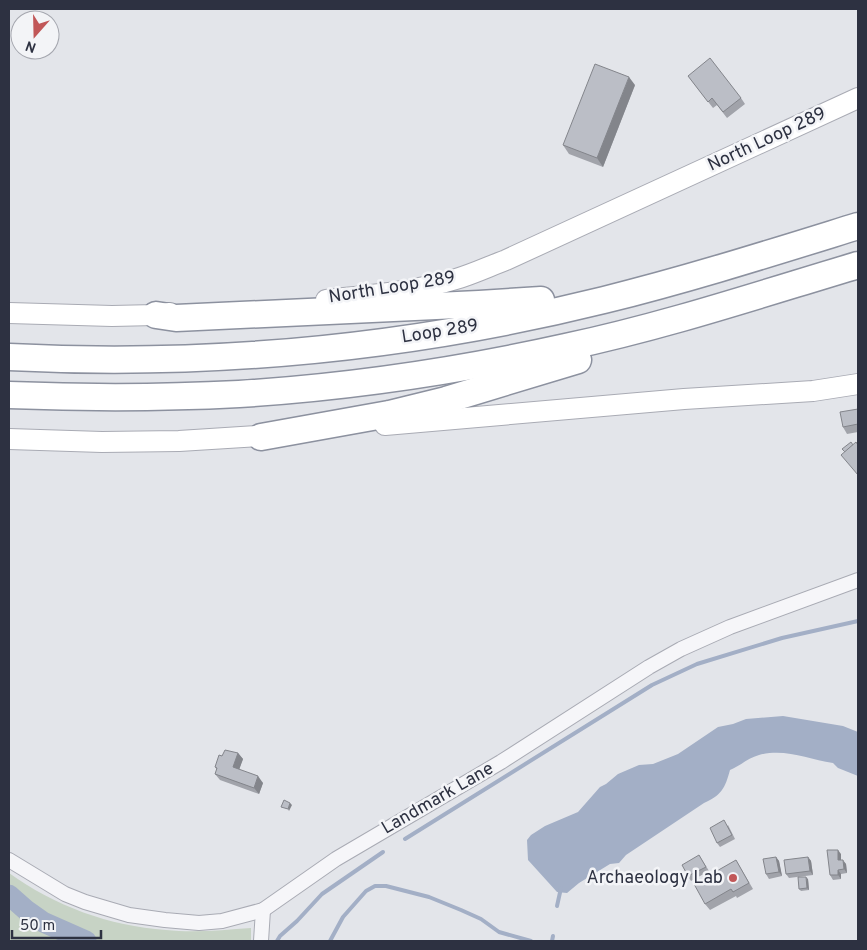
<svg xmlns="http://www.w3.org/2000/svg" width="867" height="950" viewBox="0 0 867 950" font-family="Overpass,sans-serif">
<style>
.green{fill:#c7d3c5}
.water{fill:#a3afc6}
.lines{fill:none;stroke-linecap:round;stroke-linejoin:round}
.stream{stroke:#a3afc6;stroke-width:4}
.river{stroke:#a3afc6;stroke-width:21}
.street-casing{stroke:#a9abb4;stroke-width:16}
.secondary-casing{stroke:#a9abb4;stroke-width:22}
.highway-casing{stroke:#8c919f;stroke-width:29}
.street{stroke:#f6f6f9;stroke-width:14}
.secondary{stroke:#fff;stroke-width:20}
.highway{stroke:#fff;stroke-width:26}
.wall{fill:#a1a3aa}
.shaded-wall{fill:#83858b}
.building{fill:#bbbec6;stroke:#83858b}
.poi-dot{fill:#c15758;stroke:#f3f4f7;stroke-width:2}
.labels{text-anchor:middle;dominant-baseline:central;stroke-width:5;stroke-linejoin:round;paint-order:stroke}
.street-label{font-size:18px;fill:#2d3141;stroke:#f3f4f7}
.poi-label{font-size:18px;fill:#2d3141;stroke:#f3f4f7;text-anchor:end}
</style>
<rect width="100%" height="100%" fill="#e3e5ea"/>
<path class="green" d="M9 873C55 906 109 926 166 930 194 933 223 930 251 928V941H9Z"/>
<path class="water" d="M783 716 843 726 858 732V776L838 768 833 763C808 759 785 748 759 755 748 758 740 766 730 770 725 788 722 795 704 803L626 855 619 863 610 864 579 883 567 893 557 892 528 860 527 840 531 835 545 826 578 812 600 787 606 784 618 774 639 765 653 764 678 754 718 727 733 724 746 719Z"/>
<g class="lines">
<g class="stream">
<path d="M405 839 652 685 697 664 782 638 858 621"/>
<path d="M557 906 561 888"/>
<path d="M277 941 280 936 297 921 322 894 383 852"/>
<path d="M330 941 343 917 366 891 375 886H386L429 897 461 910 481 919 499 932 531 941"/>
<path d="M552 941 553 936"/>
</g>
<path class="river" d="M9 895 26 910 43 922 86 941"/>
<defs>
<g id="street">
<path d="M9 860 65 894 85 902 129 915 165 920 199 923 222 921 263 910 336 859 501 762 649 667 681 649 730 627 858 580"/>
<path d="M261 941 263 910"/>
</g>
<g id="secondary">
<path d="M326 300C369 295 414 292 456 279 473 274 490 266 506 260L858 98"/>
<path d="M9 313 112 316 156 315 170 313"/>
<path d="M385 425 684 399 813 391 858 384"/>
<path d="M9 439 102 442 179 441 274 435"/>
</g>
<g id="highway">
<path d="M156 315 176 318 479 304 541 300"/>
<path d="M9 357C208 367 410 348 604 300 689 279 774 252 858 226"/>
<path d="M9 395C85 398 162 398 239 394 349 387 458 371 566 347 665 326 761 294 858 265"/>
<path d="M261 437 389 414 446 400 578 360"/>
</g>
</defs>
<use href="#street" class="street-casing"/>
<use href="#secondary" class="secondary-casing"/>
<use href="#highway" class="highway-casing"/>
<use href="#street" class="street"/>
<use href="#secondary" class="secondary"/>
<use href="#highway" class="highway"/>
</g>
<g class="wall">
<path d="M688 76 741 98 745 104 727 118 717 105 713 108Z"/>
<path d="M635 85 603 167 569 154 563 145Z"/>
<path d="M858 409V432L847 434 843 427Z"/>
<path d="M238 753 243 759 239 769 263 783 259 794 220 780 215 774 217 770 215 767 222 756Z"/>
<path d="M728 825 735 839 720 847 717 843Z"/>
<path d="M841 854V860L846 864 847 873 841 874V879L833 880 830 875Z"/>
<path d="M699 855 709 871 691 881 688 876Z"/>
<path d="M776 857 779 861 782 876 769 879 766 874Z"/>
<path d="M808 857 811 861 813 875 789 878 786 874Z"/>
<path d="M736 860 753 889 737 898 736 896 710 910 705 904Z"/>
<path d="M808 879 809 890 801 891 799 889Z"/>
</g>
<g class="shaded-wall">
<path d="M629 77 635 85 603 167 597 158Z"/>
<path d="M238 753 243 759 238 773 233 767Z"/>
<path d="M258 776 263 783 259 794 254 788Z"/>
<path d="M290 803 292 805 289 811 288 809Z"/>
<path d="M838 850 841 854V865L838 860Z"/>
<path d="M776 857 779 861 782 876 779 872Z"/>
<path d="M808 857 811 861 813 875 810 871Z"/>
<path d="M843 860 846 864 847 873 844 869Z"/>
<path d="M838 870 841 874V879L838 875Z"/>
<path d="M806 877 808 879 809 890 807 888Z"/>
</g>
<g class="building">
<path d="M710 58 741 98 723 112 712 98 708 102 688 76Z"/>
<path d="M595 64 629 77 597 158 563 145Z"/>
<path d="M858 409V424L843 427 840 412Z"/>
<path d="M851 442 853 445 845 452 842 449Z"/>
<path d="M856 442 858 445V475L841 455Z"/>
<path d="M225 750 238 753 233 767 258 776 254 788 215 774 217 768 215 767 219 755 222 756Z"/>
<path d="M284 800 290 803 288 809 281 807Z"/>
<path d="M724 820 732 835 717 843 710 828Z"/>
<path d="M827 850H838V860H843L844 869 838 870V875H830Z"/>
<path d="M699 855 706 867 688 876 682 865Z"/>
<path d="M776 857 779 872 766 874 763 859Z"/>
<path d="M808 857 810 871 786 874 784 860Z"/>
<path d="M736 860 749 883 733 892 731 889 705 904 694 884Z"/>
<path d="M798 877H806L807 888 799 889Z"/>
</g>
<circle class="poi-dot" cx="733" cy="878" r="5"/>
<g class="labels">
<g class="street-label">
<text transform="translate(767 140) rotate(-25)">North Loop 289</text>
<text transform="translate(392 288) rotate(-9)">North Loop 289</text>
<text transform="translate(440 332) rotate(-9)">Loop 289</text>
<text transform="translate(438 799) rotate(-30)">Landmark Lane</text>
</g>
<g class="poi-label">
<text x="723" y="878">Archaeology Lab</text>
</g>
</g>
<rect width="867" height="950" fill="none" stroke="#2d3141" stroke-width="20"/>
<g transform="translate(35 35) rotate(200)"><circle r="24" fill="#f3f4f7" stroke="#a4a6ae"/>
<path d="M0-4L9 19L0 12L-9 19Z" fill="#c15758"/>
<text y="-8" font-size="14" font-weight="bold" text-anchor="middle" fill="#2d3141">N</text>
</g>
<path d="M12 930v8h89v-8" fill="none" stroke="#2d3141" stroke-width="2.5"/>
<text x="20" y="930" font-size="15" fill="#2d3141" stroke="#f3f4f7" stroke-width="4" paint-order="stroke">50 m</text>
</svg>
